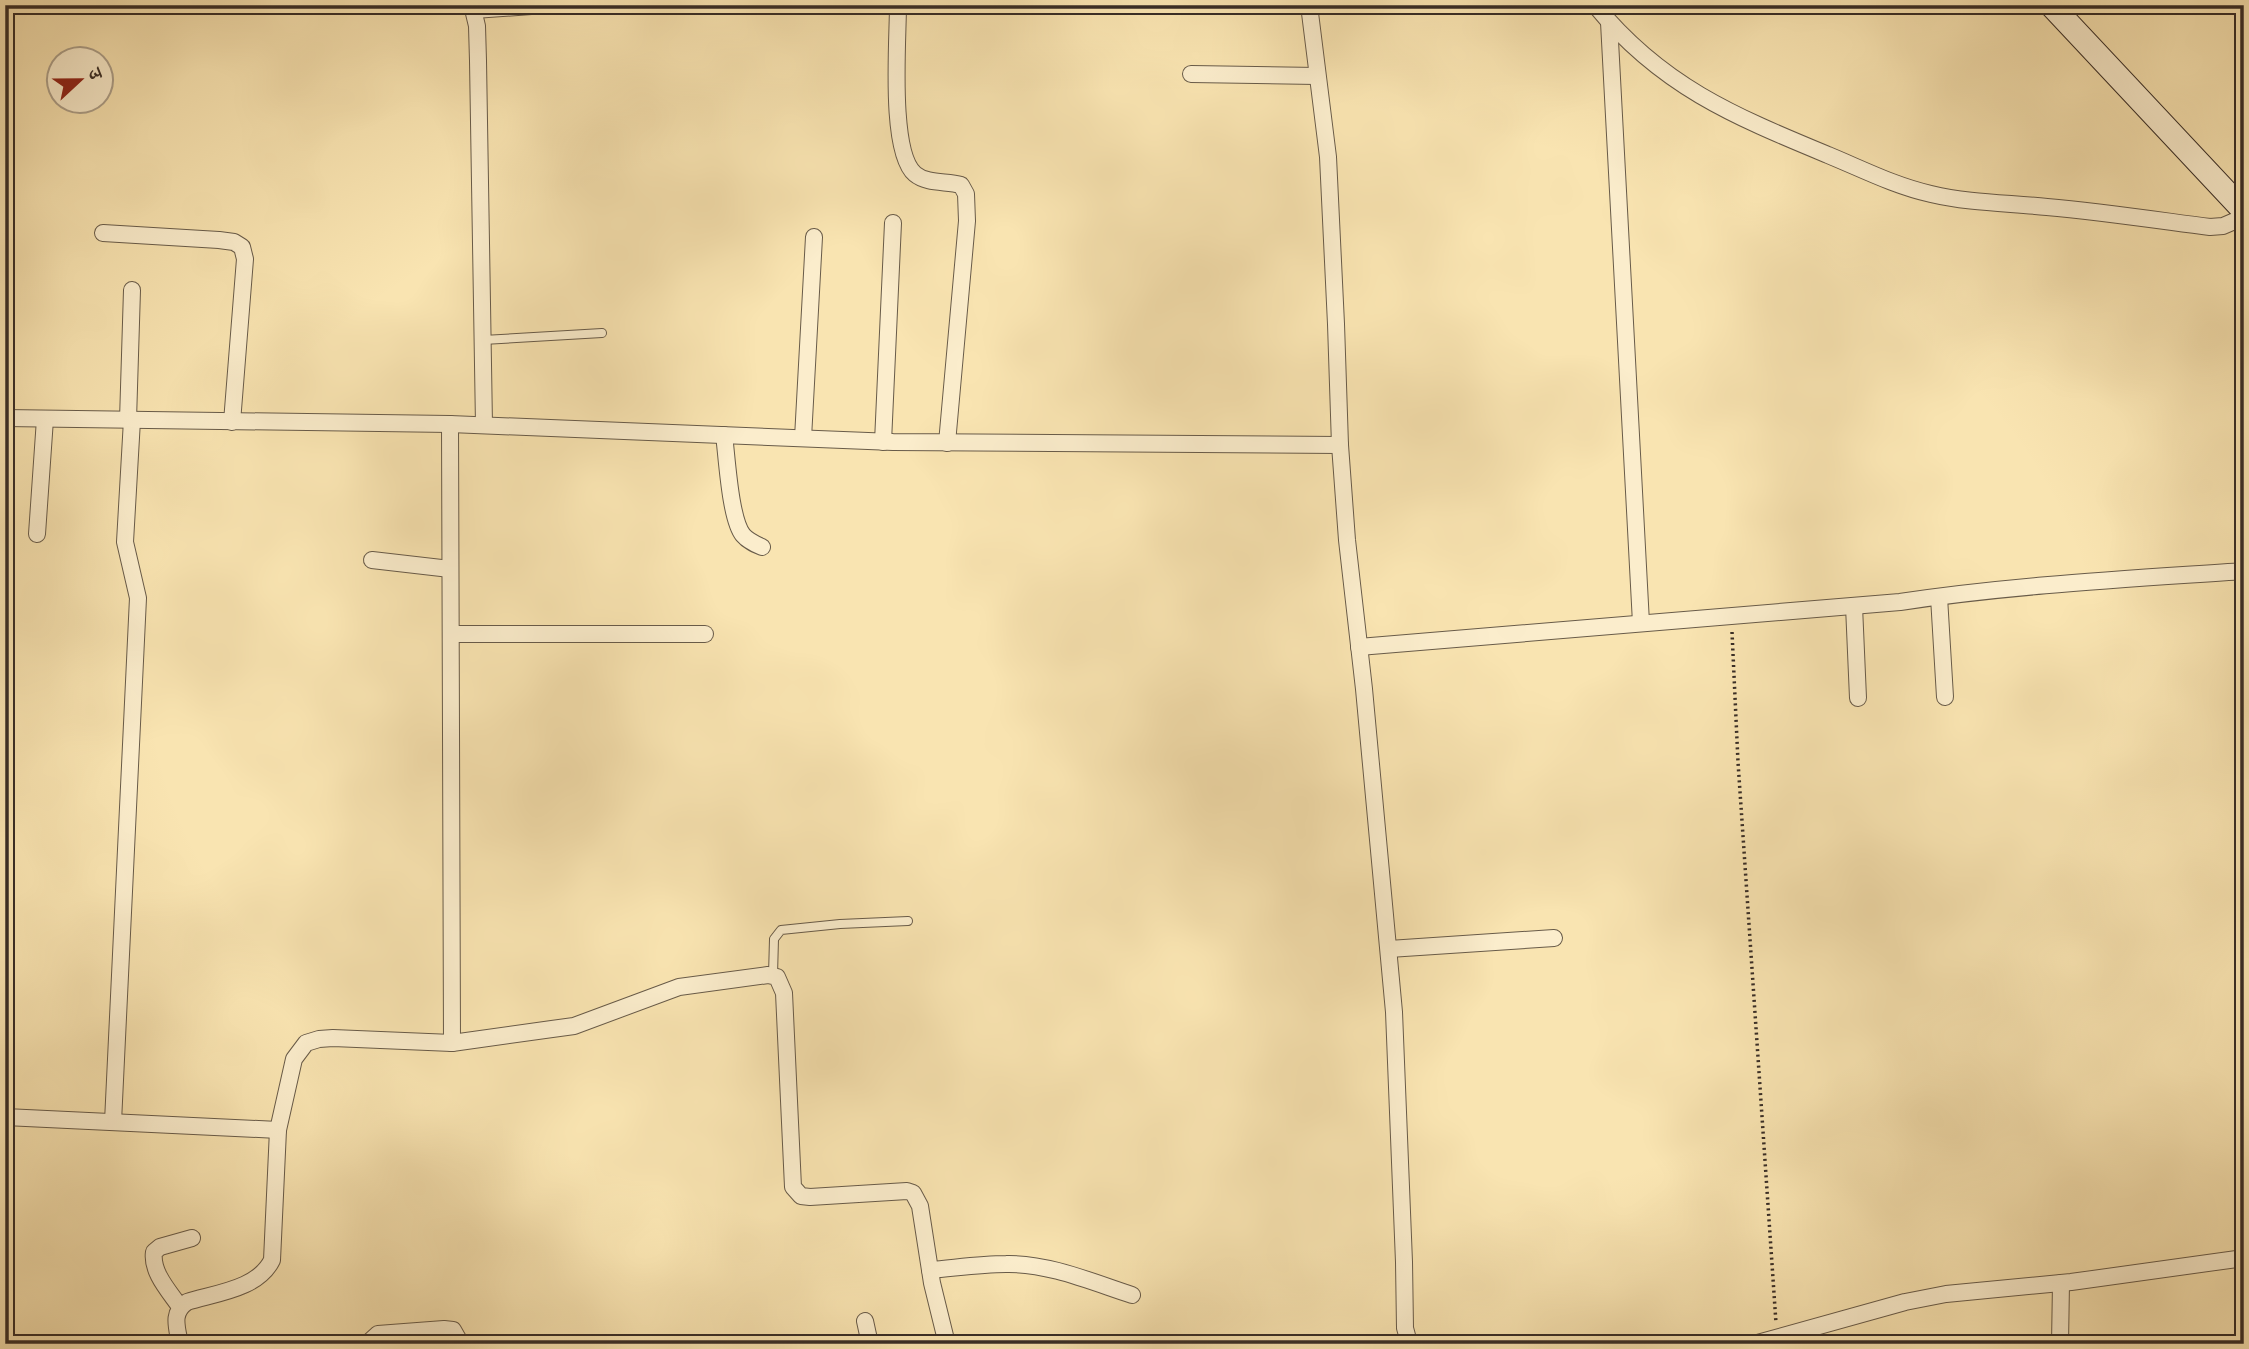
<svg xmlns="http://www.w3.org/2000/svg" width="2249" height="1349" viewBox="0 0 2249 1349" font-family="'Old Standard TT','Noto Serif Devanagari',serif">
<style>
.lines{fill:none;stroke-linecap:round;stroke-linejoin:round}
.lane-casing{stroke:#685b49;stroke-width:10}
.street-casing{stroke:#685b49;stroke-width:18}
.secondary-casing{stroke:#382d26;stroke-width:25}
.path{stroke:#382d26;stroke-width:3.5;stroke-dasharray:2 3.5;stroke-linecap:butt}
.lane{stroke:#fbedcc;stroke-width:8}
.street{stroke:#fbedcc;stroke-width:16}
.secondary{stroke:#fbedcc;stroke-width:23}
</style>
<rect width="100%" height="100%" fill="#f9e4b1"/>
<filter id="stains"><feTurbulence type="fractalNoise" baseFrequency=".00286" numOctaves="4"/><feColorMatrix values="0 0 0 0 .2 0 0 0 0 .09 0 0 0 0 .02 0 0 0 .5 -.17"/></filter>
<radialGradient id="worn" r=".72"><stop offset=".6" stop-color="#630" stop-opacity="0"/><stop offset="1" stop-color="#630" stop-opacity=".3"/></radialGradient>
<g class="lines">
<defs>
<g id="lane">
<path d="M483 340 602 333"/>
<path d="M773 975 774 939 781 930 840 924 908 921"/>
</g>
<g id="street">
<path d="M472 5 477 26 478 61 484 425"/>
<path d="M898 5C898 40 889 152 915 174 927 184 946 181 961 185L966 194 967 221 947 443"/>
<path d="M1309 5 1328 157 1336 324 1340 445 1347 540 1364 689 1394 1012 1404 1262 1405 1328 1408 1339 1412 1344"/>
<path d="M1595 5C1661 86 1734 116 1828 155 1862 169 1895 186 1931 194 1969 203 2009 203 2047 207 2102 212 2156 220 2210 227L2223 226 2244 217"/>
<path d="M474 10 545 5"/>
<path d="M1609 22 1641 623"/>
<path d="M1191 74 1317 76"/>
<path d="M103 233 219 240 234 242 242 247 245 259 232 422"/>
<path d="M5 418 450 424 893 442 1340 445"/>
<path d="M128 420 132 290"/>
<path d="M450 424 452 1043"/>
<path d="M724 435C727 457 730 519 743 535 748 541 755 544 762 547"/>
<path d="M803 438 814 237"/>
<path d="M883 442 893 223"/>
<path d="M37 534 45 419"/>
<path d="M372 560 450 569"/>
<path d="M1939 597 1945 697"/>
<path d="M1854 606 1858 698"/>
<path d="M451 634H705"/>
<path d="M1359 647 1900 602C2014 585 2129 579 2244 571"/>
<path d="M1389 949 1554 938"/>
<path d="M5 1117 278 1130"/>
<path d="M113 1122 138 598 125 542 132 420"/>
<path d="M930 1270C955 1268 980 1264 1006 1264 1048 1263 1092 1282 1132 1295"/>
<path d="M180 1307C169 1291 151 1272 154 1252L160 1247 192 1238"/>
<path d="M865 1321 870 1344"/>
<path d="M180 1344C177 1327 171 1313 187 1302 216 1293 258 1289 272 1260L278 1130 294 1059 306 1043 319 1039 333 1038 452 1043 552 1029 574 1026 679 987 768 975 777 977 784 993 793 1187 801 1196 810 1197 907 1191 913 1193 920 1206 932 1283 947 1344"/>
<path d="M367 1344 378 1334 444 1329 453 1330 461 1344"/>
<path d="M1754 1344 1905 1302 1946 1294 2071 1282 2244 1258"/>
<path d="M2060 1344 2061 1283"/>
</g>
<path id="secondary" d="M2051 5 2244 211"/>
</defs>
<use href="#lane" class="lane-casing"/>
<use href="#street" class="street-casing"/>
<use href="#secondary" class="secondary-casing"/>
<path class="path" d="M1732 632 1738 762 1776 1323"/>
<use href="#lane" class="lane"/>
<use href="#street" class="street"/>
<use href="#secondary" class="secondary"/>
</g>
<rect width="2249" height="1349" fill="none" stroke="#f9e4b1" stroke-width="28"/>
<rect x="7" y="7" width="2235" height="1335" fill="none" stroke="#382d26" stroke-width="3.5"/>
<rect x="14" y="14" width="2221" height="1321" fill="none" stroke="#382d26" stroke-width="2"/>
<g transform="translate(80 80) rotate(68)"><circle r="33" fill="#fbedcc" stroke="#ada08a" stroke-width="2"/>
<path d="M0-5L12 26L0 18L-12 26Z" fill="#8f2418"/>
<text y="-10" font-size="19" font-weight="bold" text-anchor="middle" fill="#382d26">उ</text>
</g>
<rect width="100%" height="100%" filter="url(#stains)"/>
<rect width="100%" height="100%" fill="url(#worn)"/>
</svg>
